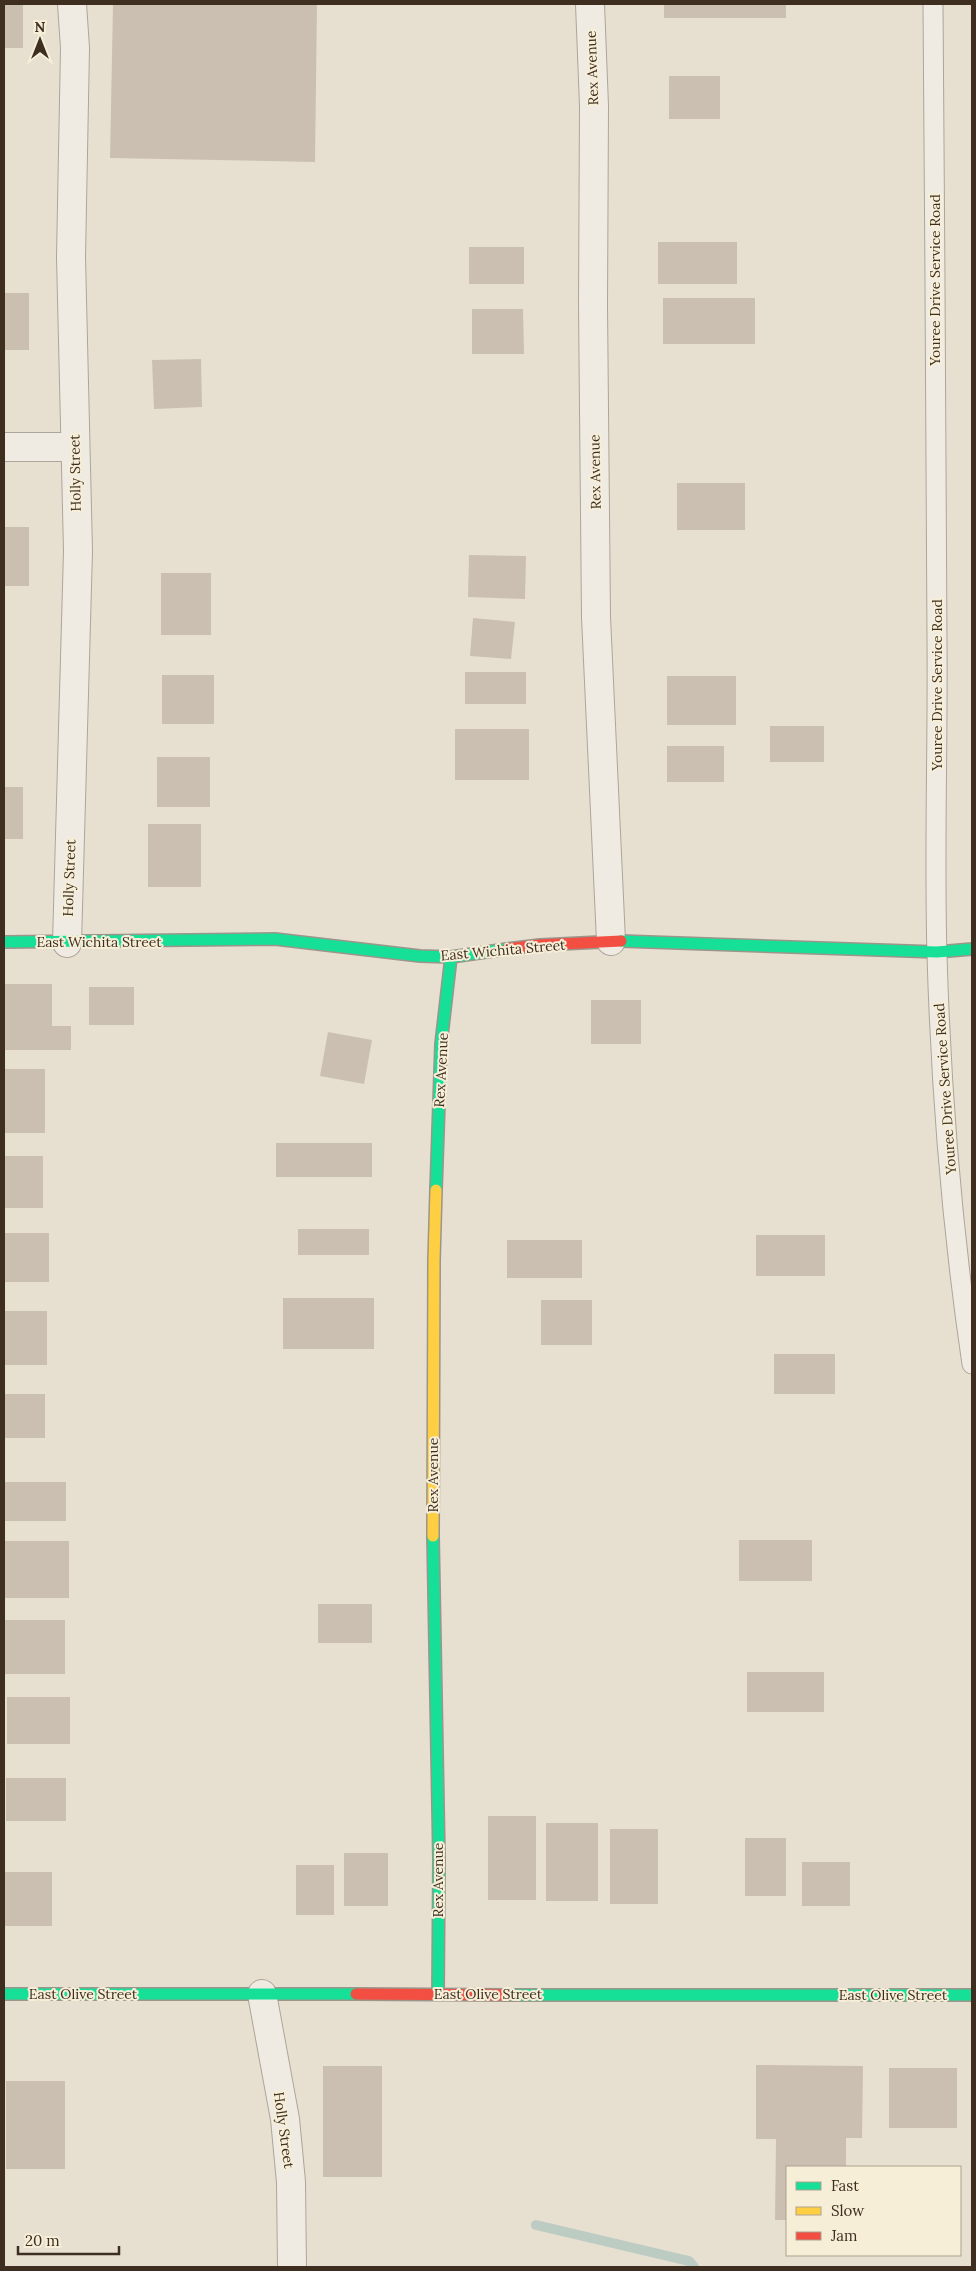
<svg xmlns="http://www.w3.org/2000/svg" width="976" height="2271" viewBox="0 0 976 2271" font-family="Lora,serif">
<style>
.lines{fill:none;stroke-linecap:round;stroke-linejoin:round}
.stream{stroke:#bcccc2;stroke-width:10}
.building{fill:#cbbfb2}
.lane-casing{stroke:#ada599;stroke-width:21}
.street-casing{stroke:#ada599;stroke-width:30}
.fast-casing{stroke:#9c958a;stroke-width:14}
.slow-casing{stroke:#9c958a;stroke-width:14}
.jam-casing{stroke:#9c958a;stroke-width:14}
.lane{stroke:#efebe3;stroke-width:19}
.street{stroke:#efebe3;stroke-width:28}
.fast{stroke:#16e098;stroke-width:11}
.slow{stroke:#ffcf43;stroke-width:11}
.jam{stroke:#f24e42;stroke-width:11}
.labels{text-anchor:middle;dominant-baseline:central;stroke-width:4;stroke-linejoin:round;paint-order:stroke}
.street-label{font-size:14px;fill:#3d2e20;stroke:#f7eed8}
</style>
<rect width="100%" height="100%" fill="#e7e0d1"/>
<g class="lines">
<path class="stream" d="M536 2225 689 2261 694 2267"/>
</g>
<g class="building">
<rect x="4" y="4" width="19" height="44"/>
<path d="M113 4H317L315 162 110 158Z"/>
<rect x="664" y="4" width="122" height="14"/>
<rect x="669" y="76" width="51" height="43"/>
<rect x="658" y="242" width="79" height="42"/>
<rect x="469" y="247" width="55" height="37"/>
<rect x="4" y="293" width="25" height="57"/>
<rect x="663" y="298" width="92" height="46"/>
<path d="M472 309H523L524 354H472Z"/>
<path d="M201 359 202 407 154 409 152 360Z"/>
<rect x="677" y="483" width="68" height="47"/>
<rect x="4" y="527" width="25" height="59"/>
<path d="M469 555 526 556 525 599 468 597Z"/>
<rect x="161" y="573" width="50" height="62"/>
<path d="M473 618 515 622 511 659 470 656Z"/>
<rect x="465" y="672" width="61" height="32"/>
<rect x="162" y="675" width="52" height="49"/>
<rect x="667" y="676" width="69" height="49"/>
<rect x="770" y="726" width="54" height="36"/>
<rect x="455" y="729" width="74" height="51"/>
<rect x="667" y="746" width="57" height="36"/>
<rect x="157" y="757" width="53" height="50"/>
<rect x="4" y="787" width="19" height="52"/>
<rect x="148" y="824" width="53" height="63"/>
<path d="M4 984H52V1026H71V1050H4Z"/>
<rect x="89" y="987" width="45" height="38"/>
<rect x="591" y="1000" width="50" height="44"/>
<path d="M328 1032 372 1040 364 1084 320 1076Z"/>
<rect x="4" y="1069" width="41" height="64"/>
<rect x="276" y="1143" width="96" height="34"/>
<rect x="4" y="1156" width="39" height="52"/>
<rect x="298" y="1229" width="71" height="26"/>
<rect x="4" y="1233" width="45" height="49"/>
<rect x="756" y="1235" width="69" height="41"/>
<rect x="507" y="1240" width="75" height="38"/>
<rect x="283" y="1298" width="91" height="51"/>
<rect x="541" y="1300" width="51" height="45"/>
<rect x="4" y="1311" width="43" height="54"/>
<rect x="774" y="1354" width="61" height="40"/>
<rect x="4" y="1394" width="41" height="44"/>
<rect x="4" y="1482" width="62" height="39"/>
<rect x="739" y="1540" width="73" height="41"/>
<rect x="4" y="1541" width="65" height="57"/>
<rect x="318" y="1604" width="54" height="39"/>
<rect x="4" y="1620" width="61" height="54"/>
<rect x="747" y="1672" width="77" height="40"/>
<rect x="7" y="1697" width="63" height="47"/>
<rect x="6" y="1778" width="60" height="43"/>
<rect x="488" y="1816" width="48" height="84"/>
<rect x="546" y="1823" width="52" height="78"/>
<rect x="610" y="1829" width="48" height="75"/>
<rect x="745" y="1838" width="41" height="58"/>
<rect x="344" y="1853" width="44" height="53"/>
<rect x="802" y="1862" width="48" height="44"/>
<rect x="296" y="1865" width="38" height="50"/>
<rect x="4" y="1872" width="48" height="54"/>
<path d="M756 2065 863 2066 862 2138H846V2167H787V2220H775L776 2139H756Z"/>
<rect x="323" y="2066" width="59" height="111"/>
<rect x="889" y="2068" width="68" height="60"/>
<rect x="6" y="2081" width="59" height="88"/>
</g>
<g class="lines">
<defs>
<path id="lane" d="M933 4C934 216 937 428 937 640 938 745 934 850 937 955 941 1092 952 1229 972 1364"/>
<g id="street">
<path d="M590 4 594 106 593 305 596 617 611 941"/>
<path d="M4 447H75"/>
<path d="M67 943 78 551 71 257 75 48 72 4"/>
<path d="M262 1994 285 2119 291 2182 292 2267"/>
</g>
<g id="fast">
<path d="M621 941 937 952 972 949"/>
<path d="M4 942 275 939 420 956 451 957 507 949"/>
<path d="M436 1190 441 1044 451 957"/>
<path d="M433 1536 439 1860 438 1994"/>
<path d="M4 1994H356"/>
<path d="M509 1995H972"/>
</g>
<path id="slow" d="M433 1536 434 1260 436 1190"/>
<g id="jam">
<path d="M507 949 540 945 621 941"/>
<path d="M356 1994 509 1995"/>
</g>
</defs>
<use href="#lane" class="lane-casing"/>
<use href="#street" class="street-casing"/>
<use href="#fast" class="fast-casing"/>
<use href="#slow" class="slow-casing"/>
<use href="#jam" class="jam-casing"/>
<use href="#lane" class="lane"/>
<use href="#street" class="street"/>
<use href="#fast" class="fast"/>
<use href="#slow" class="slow"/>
<use href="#jam" class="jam"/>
</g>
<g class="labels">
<g class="street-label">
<text transform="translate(592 68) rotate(-92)">Rex Avenue</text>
<text transform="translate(935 280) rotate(-90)">Youree Drive Service Road</text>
<text transform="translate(595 472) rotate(-91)">Rex Avenue</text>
<text transform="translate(75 473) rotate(-91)">Holly Street</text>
<text transform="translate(937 685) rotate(-90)">Youree Drive Service Road</text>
<text transform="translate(69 878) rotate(-88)">Holly Street</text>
<text x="99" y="942">East Wichita Street</text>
<text transform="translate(503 950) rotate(-5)">East Wichita Street</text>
<text transform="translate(441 1070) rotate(-87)">Rex Avenue</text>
<text transform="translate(945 1089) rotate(-94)">Youree Drive Service Road</text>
<text transform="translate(433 1475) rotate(-90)">Rex Avenue</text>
<text transform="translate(438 1880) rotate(-90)">Rex Avenue</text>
<text x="83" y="1994">East Olive Street</text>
<text x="488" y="1994">East Olive Street</text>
<text x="893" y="1995">East Olive Street</text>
<text transform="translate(284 2130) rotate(82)">Holly Street</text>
</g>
</g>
<rect width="976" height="2271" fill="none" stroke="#3d2e20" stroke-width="10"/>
<rect x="786" y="2166" width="175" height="90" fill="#f7eed8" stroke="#ada18e"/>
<rect x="796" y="2182" width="25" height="8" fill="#16e098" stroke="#ada18e"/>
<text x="831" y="2191" font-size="15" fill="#3d2e20">Fast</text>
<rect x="796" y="2207" width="25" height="8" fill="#ffcf43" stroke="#ada18e"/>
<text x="831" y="2216" font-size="15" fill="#3d2e20">Slow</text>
<rect x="796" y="2232" width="25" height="8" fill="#f24e42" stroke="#ada18e"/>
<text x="831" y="2241" font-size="15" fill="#3d2e20">Jam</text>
<g transform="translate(40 40)" stroke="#f7eed8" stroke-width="4" paint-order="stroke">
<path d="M0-4L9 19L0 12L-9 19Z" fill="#3d2e20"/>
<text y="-8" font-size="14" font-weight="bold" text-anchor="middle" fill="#3d2e20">N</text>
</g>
<path d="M18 2246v8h101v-8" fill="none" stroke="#3d2e20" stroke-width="2.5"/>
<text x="25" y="2246" font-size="15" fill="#3d2e20" stroke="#f7eed8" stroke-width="4" paint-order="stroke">20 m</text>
</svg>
